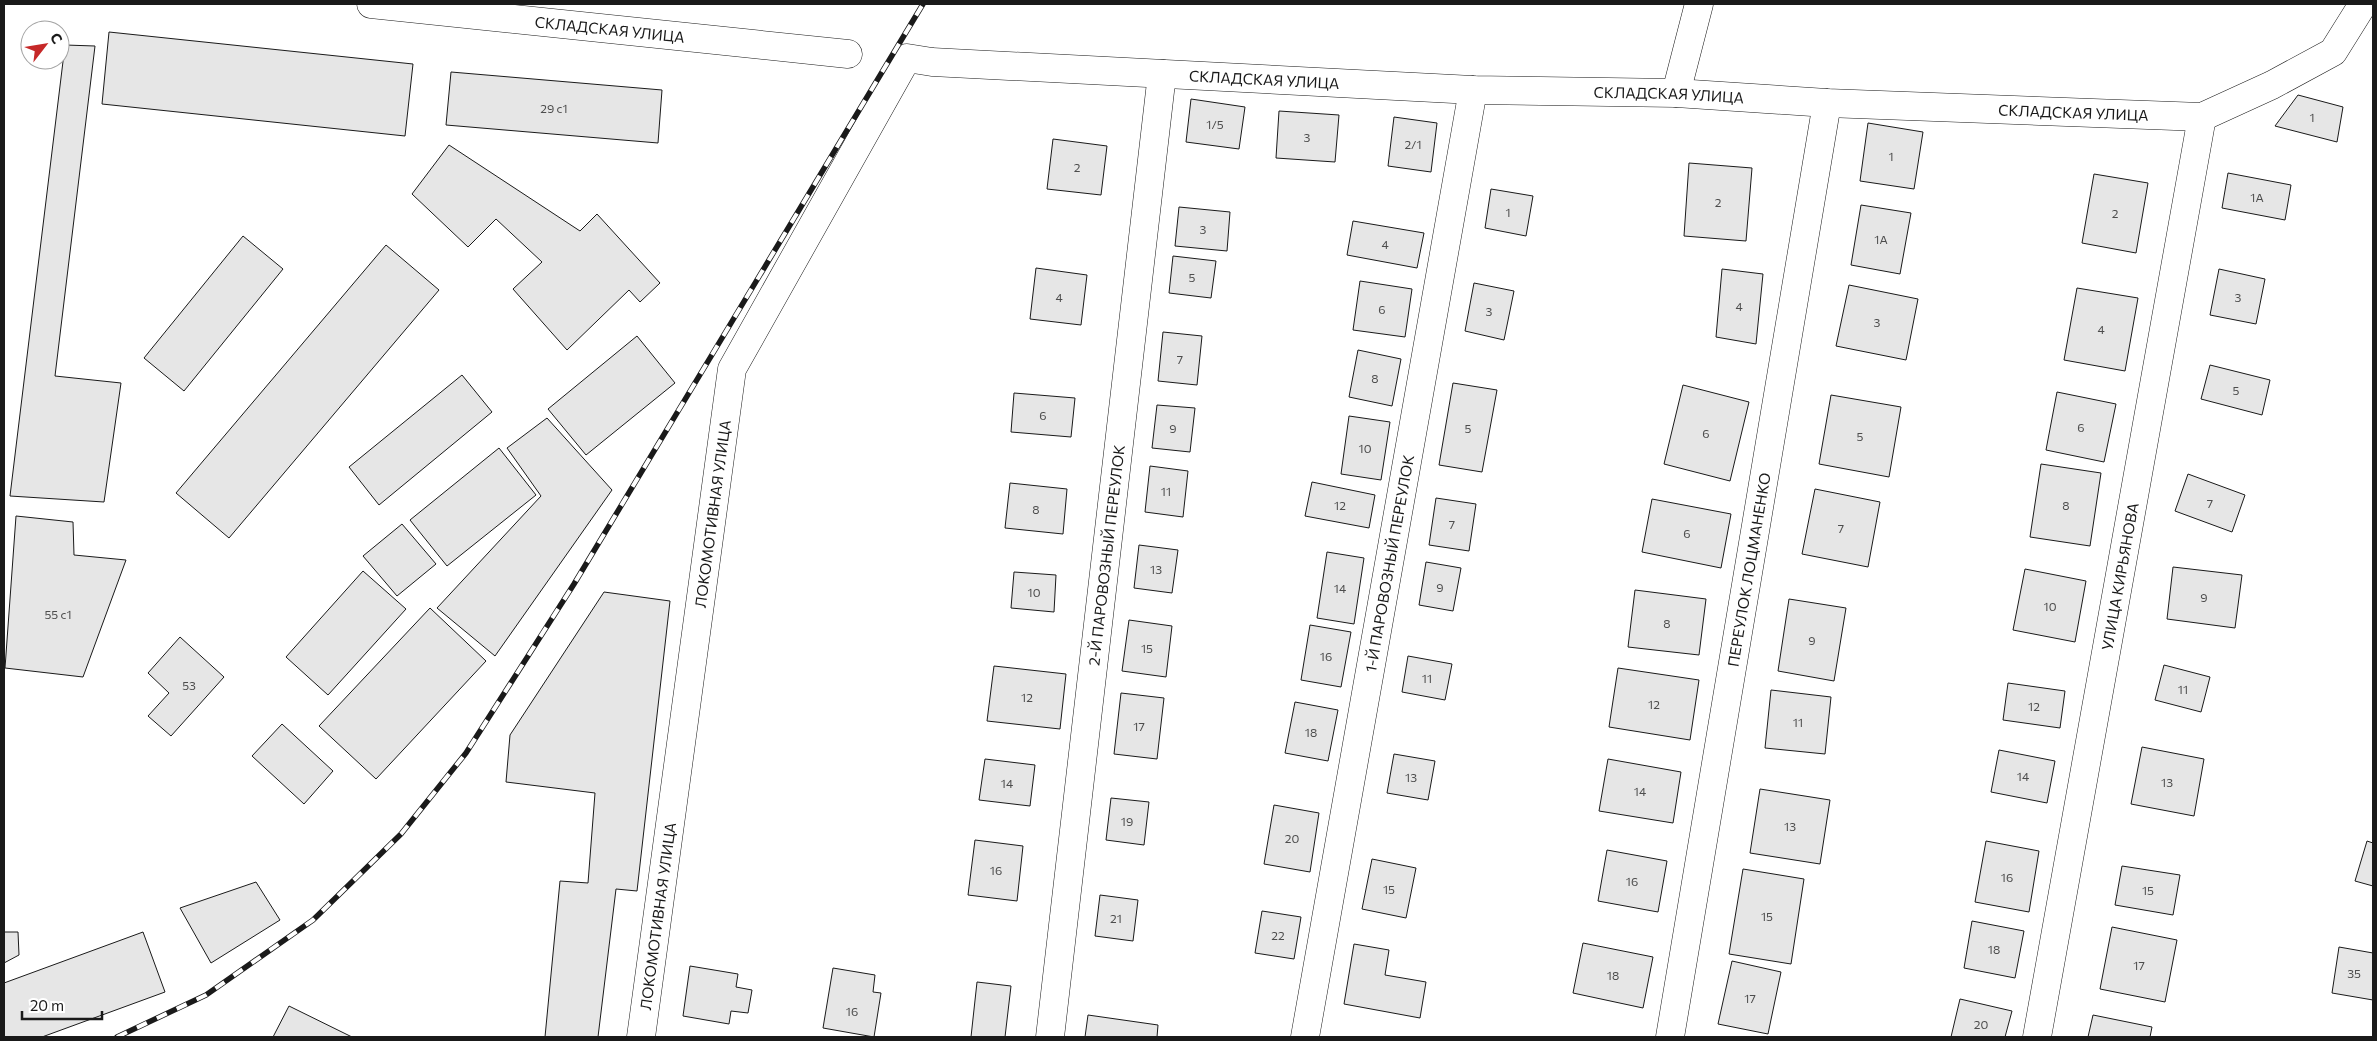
<svg xmlns="http://www.w3.org/2000/svg" width="2377" height="1041" viewBox="0 0 2377 1041" font-family="Commissioner,sans-serif">
<style>
.building{fill:#e6e6e6;stroke:#1a1a1a}
.lines{fill:none;stroke-linecap:round;stroke-linejoin:round}
.minor-casing{stroke:#1a1a1a;stroke-width:29}
.minor{stroke:#fff;stroke-width:28}
.rail-casing{stroke:#1a1a1a;stroke-width:5.5}
.rail{stroke:#fff;stroke-width:4;stroke-dasharray:11;stroke-linecap:butt}
.labels{text-anchor:middle;dominant-baseline:central;stroke-width:4;stroke-linejoin:round;paint-order:stroke}
.number-label{font-size:12px;fill:#4d4d4d}
.street-label{font-size:15px;fill:#1a1a1a;stroke:#fff}
</style>
<rect width="100%" height="100%" fill="#fff"/>
<g class="building">
<path d="M109 32 413 64 405 136 102 104Z"/>
<path d="M65 45 95 46 55 376 121 383 104 502 10 496Z"/>
<path d="M451 72 662 90 658 143 446 125Z"/>
<path d="M2298 95 2343 107 2337 142 2275 126Z"/>
<path d="M1191 99 1245 107 1239 149 1186 142Z"/>
<path d="M1279 111 1339 115 1335 162 1276 158Z"/>
<path d="M1394 117 1437 123 1431 172 1388 166Z"/>
<path d="M1868 123 1923 132 1914 189 1860 181Z"/>
<path d="M1053 139 1107 146 1101 195 1047 189Z"/>
<path d="M449 145 580 231 597 214 660 283 640 302 629 290 567 350 513 289 542 262 496 219 468 247 412 194Z"/>
<path d="M1689 163 1752 168 1746 241 1684 236Z"/>
<path d="M2228 173 2291 185 2285 220 2222 208Z"/>
<path d="M2094 174 2148 183 2136 253 2082 243Z"/>
<path d="M1491 189 1533 196 1526 236 1485 228Z"/>
<path d="M1861 205 1911 213 1900 274 1851 265Z"/>
<path d="M1179 207 1230 212 1227 251 1175 246Z"/>
<path d="M1353 221 1424 233 1417 268 1347 255Z"/>
<path d="M243 236 283 269 184 391 144 358Z"/>
<path d="M386 245 439 290 229 538 176 493Z"/>
<path d="M1173 256 1216 261 1211 298 1169 293Z"/>
<path d="M1036 268 1087 275 1081 325 1030 319Z"/>
<path d="M1722 269 1763 274 1756 344 1716 337Z"/>
<path d="M2219 269 2265 279 2256 324 2210 315Z"/>
<path d="M1360 281 1412 289 1405 337 1353 330Z"/>
<path d="M1474 283 1514 291 1504 340 1465 331Z"/>
<path d="M1849 285 1918 299 1906 360 1836 346Z"/>
<path d="M2077 288 2138 298 2125 371 2064 360Z"/>
<path d="M1163 332 1202 336 1197 385 1158 381Z"/>
<path d="M637 336 675 383 586 455 548 409Z"/>
<path d="M1358 350 1401 359 1392 406 1349 397Z"/>
<path d="M2210 365 2270 380 2262 415 2201 399Z"/>
<path d="M462 375 492 412 379 505 349 467Z"/>
<path d="M1453 383 1497 390 1482 472 1439 465Z"/>
<path d="M1683 385 1749 402 1730 481 1664 464Z"/>
<path d="M2057 392 2116 404 2104 462 2046 450Z"/>
<path d="M1014 393 1075 398 1071 437 1011 432Z"/>
<path d="M1831 395 1901 407 1889 477 1819 464Z"/>
<path d="M1157 405 1195 408 1190 452 1152 448Z"/>
<path d="M1349 416 1390 422 1381 480 1341 474Z"/>
<path d="M547 418 612 490 495 656 437 608 541 496 507 448Z"/>
<path d="M499 448 536 495 447 566 410 520Z"/>
<path d="M2041 464 2101 473 2090 546 2030 537Z"/>
<path d="M1150 466 1188 471 1183 517 1145 512Z"/>
<path d="M2188 474 2245 495 2232 532 2175 511Z"/>
<path d="M1312 482 1375 495 1369 528 1305 516Z"/>
<path d="M1010 483 1067 489 1063 534 1005 528Z"/>
<path d="M1815 489 1880 502 1868 567 1802 554Z"/>
<path d="M1436 498 1476 504 1469 551 1429 545Z"/>
<path d="M1652 499 1731 514 1721 568 1642 552Z"/>
<path d="M16 516 73 522 74 555 126 560 83 677 5 668Z"/>
<path d="M402 524 436 564 397 596 363 556Z"/>
<path d="M1139 545 1178 550 1172 593 1134 588Z"/>
<path d="M1327 552 1364 558 1354 624 1317 618Z"/>
<path d="M1426 562 1461 568 1453 611 1419 605Z"/>
<path d="M2173 567 2242 575 2235 628 2167 619Z"/>
<path d="M2025 569 2086 581 2075 642 2013 630Z"/>
<path d="M363 571 406 609 328 695 286 657Z"/>
<path d="M1014 572 1056 575 1054 612 1011 608Z"/>
<path d="M1635 590 1706 599 1699 655 1628 647Z"/>
<path d="M604 592 670 601 637 891 616 889 598 1037H545L560 881 588 883 595 793 506 782 510 735Z"/>
<path d="M1789 599 1846 608 1834 681 1778 671Z"/>
<path d="M430 608 486 661 376 779 319 726Z"/>
<path d="M1129 620 1172 626 1166 677 1122 671Z"/>
<path d="M1310 625 1351 632 1341 687 1301 680Z"/>
<path d="M180 637 224 677 171 736 148 716 169 693 148 673Z"/>
<path d="M1408 656 1452 664 1445 700 1402 692Z"/>
<path d="M2164 665 2210 677 2201 712 2155 700Z"/>
<path d="M994 666 1066 674 1060 729 987 721Z"/>
<path d="M1618 668 1699 680 1690 740 1609 727Z"/>
<path d="M2008 683 2065 691 2060 728 2003 720Z"/>
<path d="M1771 690 1831 697 1825 754 1765 748Z"/>
<path d="M1121 693 1164 698 1157 759 1114 754Z"/>
<path d="M1295 702 1338 710 1328 761 1285 753Z"/>
<path d="M282 724 333 771 304 804 252 756Z"/>
<path d="M2142 747 2204 759 2194 816 2131 804Z"/>
<path d="M1999 750 2055 761 2047 803 1991 792Z"/>
<path d="M1394 754 1435 761 1428 800 1387 793Z"/>
<path d="M985 759 1035 765 1030 806 979 800Z"/>
<path d="M1608 759 1681 772 1673 823 1599 811Z"/>
<path d="M1760 789 1830 800 1820 864 1750 853Z"/>
<path d="M1111 798 1149 802 1144 845 1106 840Z"/>
<path d="M1274 805 1319 813 1310 872 1264 864Z"/>
<path d="M975 840 1023 846 1017 901 968 895Z"/>
<path d="M1986 841 2039 851 2029 912 1975 902Z"/>
<path d="M2367 841 2373 843V886L2355 881Z"/>
<path d="M1607 850 1667 861 1658 912 1598 901Z"/>
<path d="M1372 859 1416 868 1406 918 1362 909Z"/>
<path d="M2122 866 2180 875 2173 915 2115 905Z"/>
<path d="M1743 869 1804 879 1791 964 1729 954Z"/>
<path d="M256 882 280 920 211 963 180 908Z"/>
<path d="M1100 895 1138 900 1133 941 1095 936Z"/>
<path d="M1262 911 1301 917 1294 959 1255 953Z"/>
<path d="M1972 921 2024 931 2015 978 1964 968Z"/>
<path d="M2112 927 2177 940 2165 1002 2100 989Z"/>
<path d="M4 932H18L19 955 4 963Z"/>
<path d="M143 932 165 992 42 1037H4V983Z"/>
<path d="M1583 943 1653 957 1643 1008 1573 993Z"/>
<path d="M1354 944 1389 950 1385 975 1426 982 1420 1018 1344 1004Z"/>
<path d="M2339 947 2373 953V1000L2332 993Z"/>
<path d="M1732 961 1781 972 1768 1034 1718 1024Z"/>
<path d="M690 966 738 974 736 987 752 990 748 1013 731 1011 729 1024 683 1016Z"/>
<path d="M833 968 875 975 873 992 881 993 874 1037 823 1028Z"/>
<path d="M977 982 1011 986 1005 1037H971Z"/>
<path d="M1960 999 2012 1011 2005 1037H1951Z"/>
<path d="M289 1006 352 1037H273Z"/>
<path d="M1088 1015 1158 1025 1157 1037H1085Z"/>
<path d="M2093 1015 2152 1027 2150 1037H2088Z"/>
</g>
<g class="lines">
<defs>
<g id="minor">
<path id="s1" d="M371 4 848 54"/>
<path d="M1676 93 1699 4"/>
<path id="s2" d="M641 1037 732 369 907 58 932 62 1473 90 1676 93 1827 103 2202 117 2272 85 2333 52 2363 4"/>
<path id="s3" d="M1050 1037 1162 74"/>
<path id="s4" d="M1305 1037 1473 90"/>
<path id="s5" d="M1670 1037 1827 103"/>
<path id="s6" d="M2037 1037 2202 117"/>
</g>
</defs>
<use href="#minor" class="minor-casing"/>
<use href="#minor" class="minor"/>
<defs>
<path id="rail" d="M117 1037 206 995 313 920 401 834 466 753 574 584 923 4"/>
</defs>
<use href="#rail" class="rail-casing"/>
<use href="#rail" class="rail"/>
</g>
<g class="labels">
<g class="number-label">
<text x="554" y="108">29 с1</text>
<text x="2312" y="117">1</text>
<text x="1215" y="124">1/5</text>
<text x="1307" y="137">3</text>
<text x="1413" y="144">2/1</text>
<text x="1891" y="156">1</text>
<text x="1077" y="167">2</text>
<text x="2257" y="197">1А</text>
<text x="1718" y="202">2</text>
<text x="1508" y="212">1</text>
<text x="2115" y="213">2</text>
<text x="1203" y="229">3</text>
<text x="1881" y="239">1А</text>
<text x="1385" y="244">4</text>
<text x="1192" y="277">5</text>
<text x="1059" y="297">4</text>
<text x="2238" y="297">3</text>
<text x="1739" y="306">4</text>
<text x="1382" y="309">6</text>
<text x="1489" y="311">3</text>
<text x="1877" y="322">3</text>
<text x="2101" y="329">4</text>
<text x="1180" y="359">7</text>
<text x="1375" y="378">8</text>
<text x="2236" y="390">5</text>
<text x="1043" y="415">6</text>
<text x="2081" y="427">6</text>
<text x="1173" y="428">9</text>
<text x="1468" y="428">5</text>
<text x="1706" y="433">6</text>
<text x="1860" y="436">5</text>
<text x="1365" y="448">10</text>
<text x="1166" y="491">11</text>
<text x="2210" y="503">7</text>
<text x="1340" y="505">12</text>
<text x="2066" y="505">8</text>
<text x="1036" y="509">8</text>
<text x="1452" y="524">7</text>
<text x="1841" y="528">7</text>
<text x="1687" y="533">6</text>
<text x="1156" y="569">13</text>
<text x="1440" y="587">9</text>
<text x="1340" y="588">14</text>
<text x="1034" y="592">10</text>
<text x="2204" y="597">9</text>
<text x="2050" y="606">10</text>
<text x="58" y="614">55 с1</text>
<text x="1667" y="623">8</text>
<text x="1812" y="640">9</text>
<text x="1147" y="648">15</text>
<text x="1326" y="656">16</text>
<text x="1427" y="678">11</text>
<text x="189" y="685">53</text>
<text x="2183" y="689">11</text>
<text x="1027" y="697">12</text>
<text x="1654" y="704">12</text>
<text x="2034" y="706">12</text>
<text x="1798" y="722">11</text>
<text x="1139" y="726">17</text>
<text x="1311" y="732">18</text>
<text x="2023" y="776">14</text>
<text x="1411" y="777">13</text>
<text x="2167" y="782">13</text>
<text x="1007" y="783">14</text>
<text x="1640" y="791">14</text>
<text x="1127" y="821">19</text>
<text x="1790" y="826">13</text>
<text x="1292" y="838">20</text>
<text x="996" y="870">16</text>
<text x="2007" y="877">16</text>
<text x="1632" y="881">16</text>
<text x="1389" y="889">15</text>
<text x="2148" y="890">15</text>
<text x="1767" y="916">15</text>
<text x="1116" y="918">21</text>
<text x="1278" y="935">22</text>
<text x="1994" y="949">18</text>
<text x="2139" y="965">17</text>
<text x="2354" y="973">35</text>
<text x="1613" y="975">18</text>
<text x="1750" y="998">17</text>
<text x="852" y="1011">16</text>
<text x="1981" y="1024">20</text>
</g>
<g class="street-label">
<text stroke="none"><textPath href="#s1" startOffset="240">СКЛАДСКАЯ УЛИЦА</textPath></text>
<text stroke="none"><textPath href="#s2" startOffset="1389">СКЛАДСКАЯ УЛИЦА</textPath></text>
<text stroke="none"><textPath href="#s2" startOffset="1794">СКЛАДСКАЯ УЛИЦА</textPath></text>
<text stroke="none"><textPath href="#s2" startOffset="2199">СКЛАДСКАЯ УЛИЦА</textPath></text>
<text stroke="none"><textPath href="#s2" startOffset="528">ЛОКОМОТИВНАЯ УЛИЦА</textPath></text>
<text stroke="none"><textPath href="#s3" startOffset="485">2-Й ПАРОВОЗНЫЙ ПЕРЕУЛОК</textPath></text>
<text stroke="none"><textPath href="#s4" startOffset="481">1-Й ПАРОВОЗНЫЙ ПЕРЕУЛОК</textPath></text>
<text stroke="none"><textPath href="#s5" startOffset="474">ПЕРЕУЛОК ЛОЦМАНЕНКО</textPath></text>
<text stroke="none"><textPath href="#s6" startOffset="468">УЛИЦА КИРЬЯНОВА</textPath></text>
<text stroke="none"><textPath href="#s2" startOffset="122">ЛОКОМОТИВНАЯ УЛИЦА</textPath></text>
</g>
</g>
<rect width="2377" height="1041" fill="none" stroke="#1a1a1a" stroke-width="10"/>
<g transform="translate(45 45) rotate(59)"><circle r="24" fill="#ffffff" stroke="#a3a3a3"/>
<path d="M0-4L9 19L0 12L-9 19Z" fill="#c62828"/>
<text y="-8" font-size="14" font-weight="bold" text-anchor="middle" fill="#1a1a1a">С</text>
</g>
<path d="M22 1011v8h80v-8" fill="none" stroke="#1a1a1a" stroke-width="2.5"/>
<text x="30" y="1011" font-size="15" fill="#1a1a1a" stroke="#ffffff" stroke-width="4" paint-order="stroke">20 m</text>
</svg>
